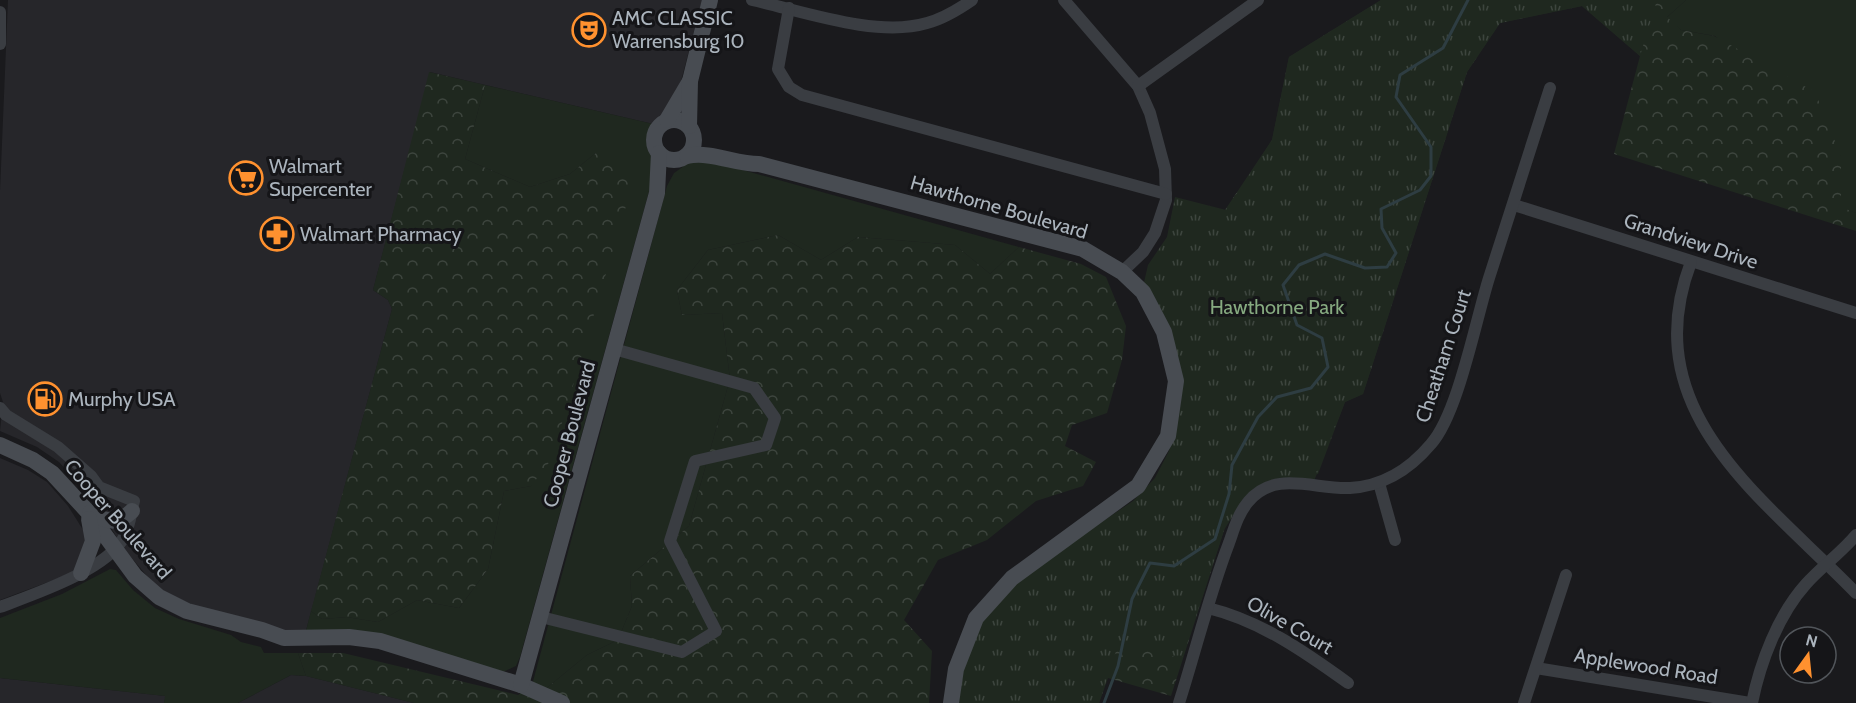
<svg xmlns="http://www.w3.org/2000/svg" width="1856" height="703" viewBox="0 0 1856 703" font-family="Cabin,sans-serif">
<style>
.built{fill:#26262a}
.green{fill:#1f281f}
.forest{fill:url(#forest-crowns)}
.park{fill:url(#park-tufts)}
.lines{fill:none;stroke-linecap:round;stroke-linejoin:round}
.stream{stroke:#2e3d42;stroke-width:3}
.street{stroke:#3a3d42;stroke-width:12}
.secondary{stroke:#484c52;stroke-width:16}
.labels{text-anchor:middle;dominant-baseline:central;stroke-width:6;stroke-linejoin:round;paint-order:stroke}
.poi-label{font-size:20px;fill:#abb4bd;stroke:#151518;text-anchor:start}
.street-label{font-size:20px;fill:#abb4bd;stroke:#151518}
.park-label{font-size:20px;fill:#86aa80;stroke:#151518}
</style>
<defs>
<pattern id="forest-crowns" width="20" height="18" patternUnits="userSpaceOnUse" patternTransform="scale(1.5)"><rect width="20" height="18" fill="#1f281f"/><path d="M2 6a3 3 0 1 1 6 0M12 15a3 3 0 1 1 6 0" fill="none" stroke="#3d453e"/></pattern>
<pattern id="park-tufts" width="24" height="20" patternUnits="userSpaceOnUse" patternTransform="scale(1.5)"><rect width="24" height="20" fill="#1f281f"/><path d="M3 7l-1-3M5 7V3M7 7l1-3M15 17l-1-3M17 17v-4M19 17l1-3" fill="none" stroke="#3d453e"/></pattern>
</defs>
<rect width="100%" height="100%" fill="#1a1a1d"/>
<g class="built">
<path d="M8 0H702L678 93 669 112 653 124 430 72 373 290 388 300 392 309 306 631 284 630 198 607 159 590 124 549 95 502 59 462 37 447 0 431 3 402 0 393V191Z"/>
<path d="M0 458 28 470 47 482 68 506 85 533 88 542 81 565 67 575 0 600Z"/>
<path d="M291 675 306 676 414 703H238Z"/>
<path d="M0 678 166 696 164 703H0Z"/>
</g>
<g class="green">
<path d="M1686 0H1856V213L1841 208V156L1715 36 1681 30 1666 18Z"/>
<path d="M485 85 653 124 647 141 652 159 650 188 520 657 516 666 503 672 306 631 311 611 322 619 347 617 378 622 417 600 459 608 488 569 504 491 531 486 596 153 570 174 530 187 465 159Z"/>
<path d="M691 161 725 165 1019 247 990 274 955 245 858 237 821 260 778 235 708 250 677 290 682 315 722 313 730 379 689 526 630 576 632 606 618 640 587 655 537 696 518 695 532 685 667 186 674 173Z"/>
<path d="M110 569 116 570 133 590 155 608 179 619 231 635 241 642 261 647 264 653H298L306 676 291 675 238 703H164L165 696 0 678V618L62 594Z"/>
</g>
<g class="forest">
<path d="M1381 0H1686L1667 17 1681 30 1714 36 1815 92 1841 156V207L1856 213V231L1614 154 1640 56 1582 6 1500 23 1467 72 1363 394 1345 402 1318 474 1244 487 1229 515 1171 696 1108 678 1099 703H974L1168 482 1225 210 1272 140 1289 57Z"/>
<path d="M429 72 485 85 465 159 530 187 570 174 596 153 634 179 551 460 531 486 504 491 488 569 459 608 417 600 378 622 347 617 322 619 311 611 392 309 388 300 373 290Z"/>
<path d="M778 235 821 260 858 237 955 245 990 274 1019 247 1081 264 1106 277 1126 326 1122 360 1107 413 1072 425 1065 446 1096 462 1083 486 1036 501 987 540 938 560 904 620 932 651 929 703H414L306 676 298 653H343L518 695 537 696 587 655 618 640 632 606 630 576 689 526 730 379 722 313 682 315 677 290 708 250Z"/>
</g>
<path class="park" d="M1381 0H1657L1640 56 1582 6 1500 23 1467 72 1363 394 1345 402 1314 481 1244 498 1224 530 1182 659 1119 642 1099 703H956L965 651 987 608 1033 568 1133 501 1155 478 1169 451 1182 394 1143 287 1148 265 1167 237 1175 197 1226 210 1272 140 1289 57Z"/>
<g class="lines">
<path class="stream" d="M1104 703 1118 666 1132 599 1150 563 1174 566 1215 539 1229 494 1232 465 1258 417 1277 397 1311 388 1328 367 1322 338 1297 325 1283 285 1299 265 1325 254 1365 268 1387 267 1396 253 1382 228 1381 209 1420 190 1431 176V147L1396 97 1400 75 1443 48 1468 0"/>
<g class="street">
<path d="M752 0C802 11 877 38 927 23 942 19 959 9 972 0"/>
<path d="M1064 0 1138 86 1150 113 1165 169 1166 200 1155 233 1143 252 1122 272"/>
<path d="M789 8 778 69 789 87 802 95 1166 194"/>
<path d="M0 12V44"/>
<path d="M1138 86 1258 0"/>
<path d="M1514 205 1856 313"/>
<path d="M1691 262C1634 412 1764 498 1856 593"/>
<path d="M0 408 6 415 58 447 91 476 99 487 134 501C131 512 130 526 124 537 107 570 34 594 0 607"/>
<path d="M1379 483 1395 540"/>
<path d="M1208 608C1261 621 1305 652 1348 683"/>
<path d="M541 617 682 652 716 631 670 541 695 461 766 445 775 418 754 388 614 349"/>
<path d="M1536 668 1750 703"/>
<path d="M1179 703C1196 650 1209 595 1229 543 1234 529 1238 514 1248 502 1274 469 1316 490 1350 488 1384 486 1410 469 1431 444 1458 414 1476 319 1489 278 1509 215 1530 152 1550 88"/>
<path d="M1524 703 1566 575"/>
<path d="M1752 703C1760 663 1778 615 1806 584 1821 567 1841 553 1856 535"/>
</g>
<g class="secondary">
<circle cx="674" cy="140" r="20"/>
<path d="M667 120 690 81"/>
<path d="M689 126 690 81 710 0"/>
<path d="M687 156C711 151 735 164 759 164L1083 249 1122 272 1143 292 1164 332 1176 381 1168 436 1138 486 1012 578 976 618 956 669 951 703"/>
<path d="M0 445 33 460 52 473 88 512 135 576 159 597 187 611 262 630 284 638 349 637 380 641 521 685 562 703"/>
<path d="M90 513C107 522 117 525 132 511"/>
<path d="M81 573 93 541 89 519"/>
<path d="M521 685 657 193 659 153"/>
</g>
</g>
<defs>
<symbol id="theatre-ring" viewBox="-11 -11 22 22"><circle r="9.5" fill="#151518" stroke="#ff912f" stroke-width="1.5"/><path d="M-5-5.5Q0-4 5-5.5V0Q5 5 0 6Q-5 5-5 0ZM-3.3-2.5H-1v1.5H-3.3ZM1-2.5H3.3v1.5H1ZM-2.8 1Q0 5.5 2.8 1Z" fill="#ff912f"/></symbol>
<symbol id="supermarket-ring" viewBox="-11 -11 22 22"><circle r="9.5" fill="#151518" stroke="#ff912f" stroke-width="1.5"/><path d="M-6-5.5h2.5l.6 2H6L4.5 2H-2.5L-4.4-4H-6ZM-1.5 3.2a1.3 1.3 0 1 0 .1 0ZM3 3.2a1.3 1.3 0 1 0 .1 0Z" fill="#ff912f"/></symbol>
<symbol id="pharmacy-ring" viewBox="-11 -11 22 22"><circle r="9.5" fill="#151518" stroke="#ff912f" stroke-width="1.5"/><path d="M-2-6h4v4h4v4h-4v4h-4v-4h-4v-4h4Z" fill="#ff912f"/></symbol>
<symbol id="fuel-ring" viewBox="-11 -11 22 22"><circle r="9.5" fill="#151518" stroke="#ff912f" stroke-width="1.5"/><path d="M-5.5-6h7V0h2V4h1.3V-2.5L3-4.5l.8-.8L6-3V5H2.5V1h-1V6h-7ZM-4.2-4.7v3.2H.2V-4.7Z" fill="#ff912f"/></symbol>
</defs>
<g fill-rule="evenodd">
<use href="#theatre-ring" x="570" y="11" width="38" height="38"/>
<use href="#supermarket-ring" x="227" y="159" width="38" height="38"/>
<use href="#pharmacy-ring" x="258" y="215" width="38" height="38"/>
<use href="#fuel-ring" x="26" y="380" width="38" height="38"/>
</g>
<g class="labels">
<g class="poi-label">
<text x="612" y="18">AMC CLASSIC<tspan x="612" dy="23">Warrensburg 10</tspan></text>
<text x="269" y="166">Walmart<tspan x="269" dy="23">Supercenter</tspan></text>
<text x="300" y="234">Walmart Pharmacy</text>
<text x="68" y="399">Murphy USA</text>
</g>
<g class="street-label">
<text transform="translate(999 207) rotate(16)">Hawthorne Boulevard</text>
<text transform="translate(1691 241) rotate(18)">Grandview Drive</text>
<text transform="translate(1443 356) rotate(-72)">Cheatham Court</text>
<text transform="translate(569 434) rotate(-75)">Cooper Boulevard</text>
<text transform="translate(118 519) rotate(49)">Cooper Boulevard</text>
<text transform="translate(1290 625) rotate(30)">Olive Court</text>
<text transform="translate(1646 666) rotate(9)">Applewood Road</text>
</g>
<g class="park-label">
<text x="1277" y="307">Hawthorne Park</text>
</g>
</g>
<g transform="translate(1808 655) rotate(15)"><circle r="28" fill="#151518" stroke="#51555a" stroke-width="1.5"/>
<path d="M0-4.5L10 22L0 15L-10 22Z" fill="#ff912f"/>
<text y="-9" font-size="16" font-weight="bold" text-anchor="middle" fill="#abb4bd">N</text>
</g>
</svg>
